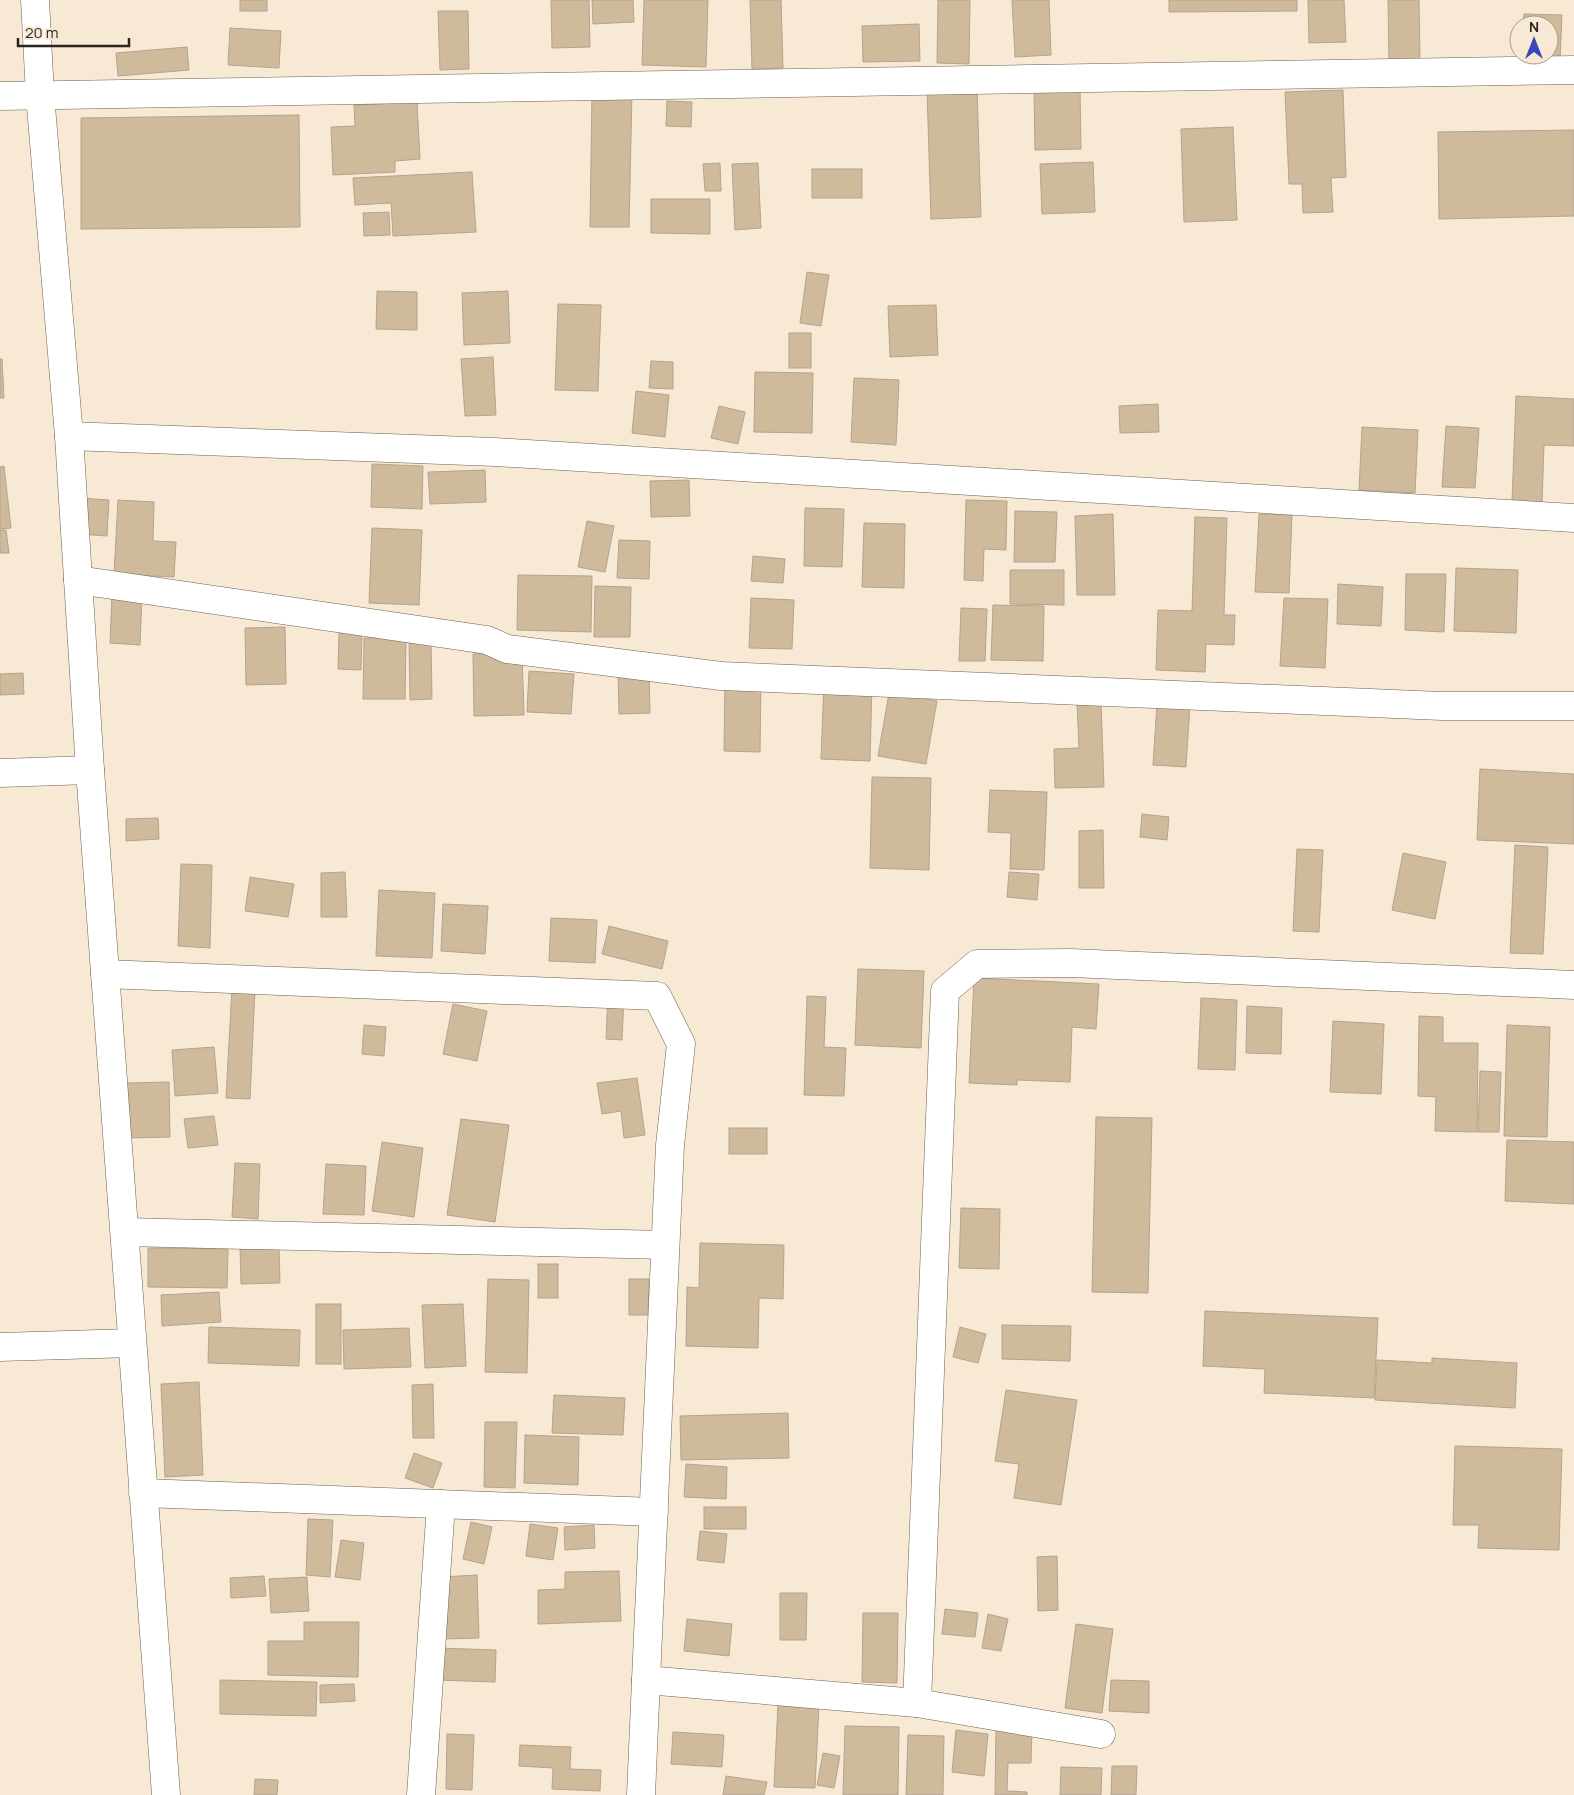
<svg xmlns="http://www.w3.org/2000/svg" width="1574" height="1795" viewBox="0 0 1574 1795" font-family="Manrope,sans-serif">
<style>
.building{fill:#cfba9c;stroke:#b1a491}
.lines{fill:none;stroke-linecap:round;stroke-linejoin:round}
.street-casing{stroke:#6d6150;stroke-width:29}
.secondary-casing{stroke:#6d6150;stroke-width:29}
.street{stroke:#fff;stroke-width:28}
.secondary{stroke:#fff;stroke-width:28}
</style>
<rect width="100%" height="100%" fill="#f8e9d5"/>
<g class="building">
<rect x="240" y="0" width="27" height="11"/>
<path d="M551 0H589L590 47 552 48Z"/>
<path d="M592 0H633L634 22 593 24Z"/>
<path d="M644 0H708L706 67 642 65Z"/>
<path d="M750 0H781L783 68 752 69Z"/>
<path d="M938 0H970L969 64 937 63Z"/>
<path d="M1012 0H1049L1051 55 1015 57Z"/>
<path d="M1169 0H1297V11L1169 12Z"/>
<path d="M1308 0H1344L1346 42 1309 43Z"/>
<path d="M1388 0H1419L1420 61H1389Z"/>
<path d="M438 11H468L469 69 440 70Z"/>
<path d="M1524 14 1562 15 1560 61 1523 59V55H1549V25H1523Z"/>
<path d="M919 24 920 61 863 62 862 26Z"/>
<path d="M230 28 281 31 279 68 228 65Z"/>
<path d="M187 47 189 70 118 76 116 53Z"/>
<path d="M977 88 981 217 931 219 927 89Z"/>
<path d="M1080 88 1081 149 1035 150 1034 89Z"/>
<path d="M1343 90 1346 177 1331 178 1333 212 1303 213 1302 184H1289L1285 92Z"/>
<path d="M592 91H632L629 227H590Z"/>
<path d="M667 101 692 102 691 127 666 126Z"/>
<path d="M417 102 420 159 395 161V172L333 175 331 127 355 126 354 105Z"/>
<path d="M299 115 300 227 81 229V118Z"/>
<path d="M1233 127 1237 220 1184 222 1181 129Z"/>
<path d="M1574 130V216L1439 219 1438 132Z"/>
<path d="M1093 162 1095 212 1042 214 1040 164Z"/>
<path d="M720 163 721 191H705L703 164Z"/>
<path d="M758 163 761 228 735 230 732 164Z"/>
<rect x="812" y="169" width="50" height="29"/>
<path d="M472 172 476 232 393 236 391 203 355 205 353 178Z"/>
<path d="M651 199H710V234L651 233Z"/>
<path d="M389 212 390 235 364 236 363 213Z"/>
<path d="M807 272 829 275 821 326 800 323Z"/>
<path d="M377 291 417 292V330L376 329Z"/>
<path d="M508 291 510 343 464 345 462 293Z"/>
<path d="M558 304 601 305 598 391 555 390Z"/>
<path d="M936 305 938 355 890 357 888 306Z"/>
<rect x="789" y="333" width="22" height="35"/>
<path d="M493 357 496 415 465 416 461 359Z"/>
<path d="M0 359H2L4 398H0Z"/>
<path d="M651 361 673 362V389L649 388Z"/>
<path d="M755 372 813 373 812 433 754 432Z"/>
<path d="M854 378 899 380 896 445 851 442Z"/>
<path d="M636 391 669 395 665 437 632 433Z"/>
<path d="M1516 396 1574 399V446L1544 445 1542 503 1512 501Z"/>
<path d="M1158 404 1159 432 1120 433 1119 406Z"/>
<path d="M719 406 745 412 738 444 711 438Z"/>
<path d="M1446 426 1479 428 1475 488 1442 487Z"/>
<path d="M1362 427 1418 430 1415 493 1359 490Z"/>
<path d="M372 464 423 466 422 509 371 507Z"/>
<path d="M4 466 11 528 0 529V467Z"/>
<path d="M485 470 486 502 430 504 428 472Z"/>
<path d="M689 480 690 516 651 517 650 481Z"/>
<path d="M80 498 109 500 107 536 78 534Z"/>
<path d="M118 500 154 502 153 541 176 542 174 577 114 574Z"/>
<path d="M966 500 1007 501 1006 550 984 549 983 581 964 580Z"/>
<path d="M805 508 844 509 842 567 804 566Z"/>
<path d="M1015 511 1057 512 1055 562H1014Z"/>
<path d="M1113 514 1115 595H1077L1075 516Z"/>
<path d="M1259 514 1292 515 1289 593 1255 592Z"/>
<path d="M1195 517 1227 518 1224 615H1235L1234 645 1206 644 1205 672 1156 670 1158 610 1192 611Z"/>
<path d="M587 521 614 526 605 572 578 567Z"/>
<path d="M864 523 905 524 904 588 862 587Z"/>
<path d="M372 528 422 530 419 605 369 603Z"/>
<path d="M0 530H6L9 553H0Z"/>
<path d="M619 540 650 541 649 579 617 578Z"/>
<path d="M753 556 785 559 783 583 751 581Z"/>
<path d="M1456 568 1518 570 1516 633 1454 631Z"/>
<path d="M1010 570H1064V605L1010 604Z"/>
<path d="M1406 574H1446L1444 632 1405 630Z"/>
<path d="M518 575 592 576 591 632 517 630Z"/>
<path d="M1338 584 1383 587 1381 626 1337 624Z"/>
<path d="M595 586 631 587 630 637H594Z"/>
<path d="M112 594 142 596 140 645 110 643Z"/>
<path d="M751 598 794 600 792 649 749 648Z"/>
<path d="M1284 598 1328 599 1325 668 1280 666Z"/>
<path d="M993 605 1044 606 1043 661 991 660Z"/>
<path d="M961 608 987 609 985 661H959Z"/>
<path d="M285 627 286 684 246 685 245 628Z"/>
<path d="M339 633H362L361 670 338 669Z"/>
<path d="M364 638H406L405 699H363Z"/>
<path d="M409 640H431L432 699 410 700Z"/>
<path d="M522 652 524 715 474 716 473 654Z"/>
<path d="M529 671 574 674 571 714 527 712Z"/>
<path d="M618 672H649L650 713 619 714Z"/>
<path d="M23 673 24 694 0 695V674Z"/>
<path d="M725 676 761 677 760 752 724 751Z"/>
<path d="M824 682 872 683 870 761 821 759Z"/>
<path d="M889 693 937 701 926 764 878 756Z"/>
<path d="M1101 702 1104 787 1055 788 1054 749 1079 748 1077 703Z"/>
<path d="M1157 703 1190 705 1186 767 1153 765Z"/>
<path d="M1480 769 1574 774V844L1477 840Z"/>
<path d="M872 777 931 778 929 870 870 868Z"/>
<path d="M990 790 1047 792 1044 870 1010 869 1011 833 988 832Z"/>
<path d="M1142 814 1169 817 1167 840 1140 837Z"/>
<path d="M158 818 159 839 126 841V819Z"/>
<path d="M1103 830 1104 888H1079V831Z"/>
<path d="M1515 845 1548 847 1543 954 1510 953Z"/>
<path d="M1297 849 1323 850 1319 932 1293 931Z"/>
<path d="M1403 853 1446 862 1435 919 1392 910Z"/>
<path d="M181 864 212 865 210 948 178 946Z"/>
<path d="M345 872 347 917H321V873Z"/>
<path d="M1009 872 1039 874 1037 900 1007 897Z"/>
<path d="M250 877 294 884 288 917 245 911Z"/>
<path d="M379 890 435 893 432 958 376 956Z"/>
<path d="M443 904 488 906 485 954 441 951Z"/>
<path d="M551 918 597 920 595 963 549 961Z"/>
<path d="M609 926 668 941 662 969 602 954Z"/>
<path d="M858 969 924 971 921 1048 855 1045Z"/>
<path d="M974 978 1099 984 1096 1029 1072 1027 1070 1082 1017 1080V1085L969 1083Z"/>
<path d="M232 988 255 989 250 1099 226 1098Z"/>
<path d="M608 995 624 996 622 1040 606 1039Z"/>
<path d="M807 996 826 997 824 1047 846 1048 844 1096 804 1095Z"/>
<path d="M1201 998 1237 1000 1235 1070 1198 1069Z"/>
<path d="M453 1004 487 1011 477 1061 443 1054Z"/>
<path d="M1247 1006 1282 1008 1281 1054 1246 1053Z"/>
<path d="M1419 1016 1443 1017V1043H1478L1477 1132 1435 1131 1436 1097 1418 1096Z"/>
<path d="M1333 1021 1384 1024 1381 1094 1330 1092Z"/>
<path d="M364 1025 386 1027 384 1056 362 1054Z"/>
<path d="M1507 1025 1550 1027 1547 1137 1504 1136Z"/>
<path d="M214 1047 218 1093 175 1096 172 1050Z"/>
<path d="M1480 1071 1501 1072 1499 1132H1478Z"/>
<path d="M637 1078 645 1135 624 1138 621 1111 602 1114 597 1083Z"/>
<path d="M169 1082 170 1137 129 1138 127 1083Z"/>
<path d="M214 1116 218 1145 188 1148 184 1119Z"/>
<path d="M1096 1117 1152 1118 1148 1293 1092 1292Z"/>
<path d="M461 1119 509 1125 495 1222 447 1215Z"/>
<rect x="729" y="1128" width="38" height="26"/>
<path d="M1507 1140 1574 1142V1204L1505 1201Z"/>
<path d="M382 1142 423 1148 414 1217 372 1211Z"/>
<path d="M235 1163 260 1164 258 1219 232 1217Z"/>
<path d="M326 1164 366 1166 364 1215 323 1214Z"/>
<path d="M961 1208 1000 1209 999 1269 959 1268Z"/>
<path d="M700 1243 784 1245 783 1299 759 1298 758 1348 686 1346 687 1287 699 1288Z"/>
<path d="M279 1247 280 1283 241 1284 240 1248Z"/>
<path d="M148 1248 228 1249 227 1288 148 1287Z"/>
<rect x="538" y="1264" width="20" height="34"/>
<path d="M488 1279 529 1280 527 1373 485 1372Z"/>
<path d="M629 1279H649L648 1315H629Z"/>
<path d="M219 1292 221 1322 162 1326 161 1295Z"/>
<rect x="316" y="1304" width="25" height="60"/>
<path d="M463 1304 466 1366 425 1368 422 1305Z"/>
<path d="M1205 1311 1378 1318 1374 1398 1264 1393 1265 1369 1203 1366Z"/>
<path d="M1002 1325 1071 1326 1070 1361 1002 1359Z"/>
<path d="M209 1327 300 1330 299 1366 208 1363Z"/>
<path d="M960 1327 986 1334 978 1363 953 1357Z"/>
<path d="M409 1328 411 1367 344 1369 343 1330Z"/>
<path d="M1432 1358 1517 1363 1515 1408 1375 1400 1377 1360 1432 1363Z"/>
<path d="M199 1382 203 1475 165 1477 161 1384Z"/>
<path d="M433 1384 434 1438H413L412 1385Z"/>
<path d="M1006 1390 1077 1400 1061 1505 1014 1498 1019 1464 995 1461Z"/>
<path d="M554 1395 625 1398 623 1435 552 1433Z"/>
<path d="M788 1413 789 1458 681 1460 680 1416Z"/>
<path d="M485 1422H517L515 1488 484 1487Z"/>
<path d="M525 1435 579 1437 578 1485 524 1483Z"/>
<path d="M1455 1446 1562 1449 1559 1550 1478 1548 1479 1525H1453Z"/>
<path d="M414 1453 442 1463 433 1488 405 1478Z"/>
<path d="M686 1464 727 1467 726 1499 684 1497Z"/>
<rect x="704" y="1507" width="42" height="22"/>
<path d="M308 1519 333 1520 330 1577 306 1575Z"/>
<path d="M471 1522 492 1527 484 1564 463 1559Z"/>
<path d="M530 1524 558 1528 553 1560 526 1556Z"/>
<path d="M594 1525 595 1548 565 1550 564 1527Z"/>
<path d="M700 1531 727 1534 724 1563 697 1560Z"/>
<path d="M341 1540 364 1543 360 1580 335 1577Z"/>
<path d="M1057 1556 1058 1610 1038 1611 1037 1557Z"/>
<path d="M619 1571 621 1621 538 1624V1590L565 1589V1572Z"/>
<path d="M477 1575 479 1638 443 1639 441 1577Z"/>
<path d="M264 1576 266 1596 231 1598 230 1578Z"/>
<path d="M307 1577 309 1611 271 1613 269 1579Z"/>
<path d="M780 1593H807L806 1640H780Z"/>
<path d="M945 1609 978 1613 975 1637 942 1634Z"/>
<path d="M863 1613H898L897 1683 862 1682Z"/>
<path d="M988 1614 1008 1619 1001 1651 982 1648Z"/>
<path d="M687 1619 732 1624 729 1656 684 1651Z"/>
<path d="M304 1622H359L358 1677 268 1675V1641H304Z"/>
<path d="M1076 1624 1113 1629 1102 1713 1065 1708Z"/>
<path d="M438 1648 496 1650 495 1682 436 1680Z"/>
<path d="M220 1680 317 1682 316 1716 220 1714Z"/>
<path d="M1111 1680 1149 1681V1713L1109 1711Z"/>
<path d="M354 1684 355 1701 320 1703V1685Z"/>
<path d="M778 1703 819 1705 815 1788 774 1787Z"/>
<path d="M845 1726 899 1727 898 1795H843Z"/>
<path d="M996 1728 1032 1729 1031 1763H1008L1007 1791 1027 1792V1795H995Z"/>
<path d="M956 1730 988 1734 984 1776 952 1772Z"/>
<path d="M673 1732 724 1735 722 1767 671 1764Z"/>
<path d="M447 1734 474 1735 472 1790 446 1789Z"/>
<path d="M908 1735 944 1736 943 1795H906Z"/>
<path d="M520 1745 571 1747 570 1769 601 1770 600 1791 552 1789 553 1768 519 1766Z"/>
<path d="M823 1753 840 1756 834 1788 817 1785Z"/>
<path d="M1112 1766H1137L1136 1795H1111Z"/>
<path d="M1061 1767 1102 1768 1101 1795H1060Z"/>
<path d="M726 1776 767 1782 764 1795H723Z"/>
<path d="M255 1779 278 1780 277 1795H254Z"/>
</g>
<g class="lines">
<defs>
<g id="street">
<path d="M0 96 1574 70"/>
<path d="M69 436 495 452 1574 518"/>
<path d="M78 580 487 640 507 649 721 676 1442 706H1574"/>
<path d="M0 773 90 770"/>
<path d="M105 974 657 996 681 1044 670 1145 646 1680 917 1703"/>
<path d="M125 1232 665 1245"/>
<path d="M0 1347 132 1343"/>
<path d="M143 1493 654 1512"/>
<path d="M1101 1734 917 1703 945 991 977 964 1071 963 1574 985"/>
<path d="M421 1795 441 1504"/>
<path d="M641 1795 646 1680"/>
</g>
<path id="secondary" d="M35 0 40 95 69 436 90 770 166 1795"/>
</defs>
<use href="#street" class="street-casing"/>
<use href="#secondary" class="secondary-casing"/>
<use href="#street" class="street"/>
<use href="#secondary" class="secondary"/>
</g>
<g transform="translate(1534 40)"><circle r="24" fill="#f8e9d5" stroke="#a69b8c"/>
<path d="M0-4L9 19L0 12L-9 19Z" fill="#3947ba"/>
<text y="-8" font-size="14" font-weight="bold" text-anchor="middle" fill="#2a251e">N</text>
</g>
<path d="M18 38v8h111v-8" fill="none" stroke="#2a251e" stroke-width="2.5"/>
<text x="25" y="38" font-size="15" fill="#2a251e" stroke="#f8e9d5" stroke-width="4" paint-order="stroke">20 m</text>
</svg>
